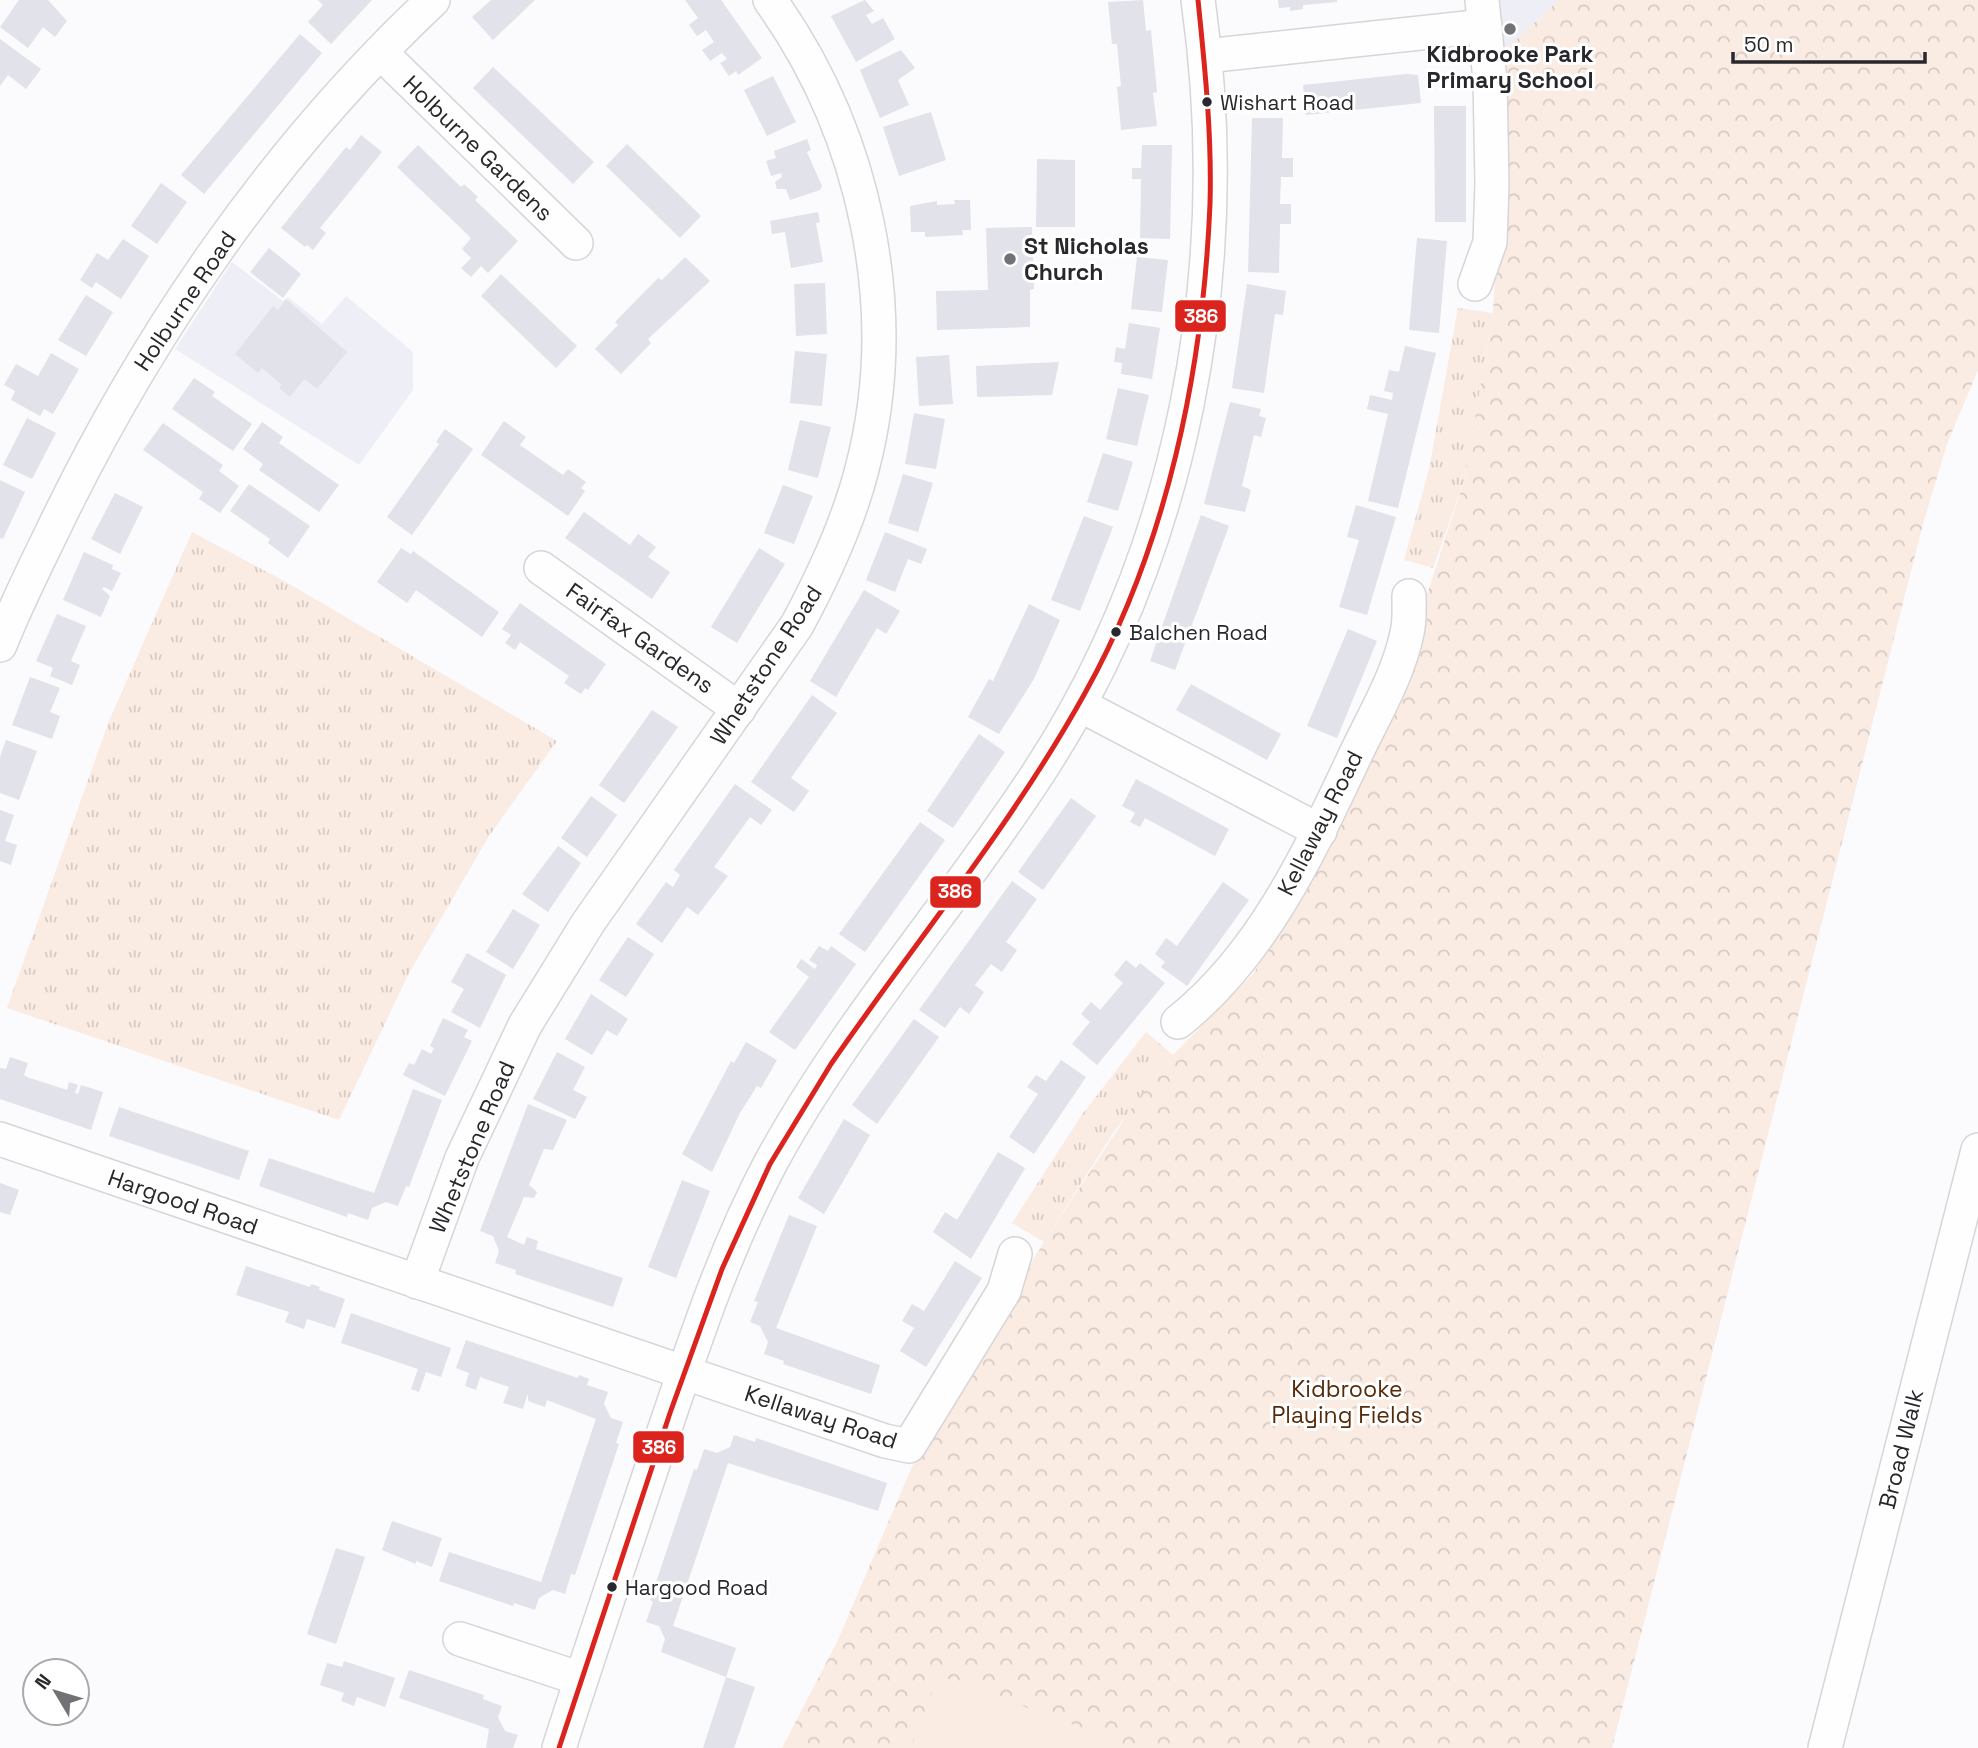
<svg xmlns="http://www.w3.org/2000/svg" width="1978" height="1748" viewBox="0 0 1978 1748" font-family="'Space Grotesk',sans-serif">
<style>
.built{fill:#eeeef6}
.grass{fill:url(#grass-tufts)}
.forest{fill:url(#forest-crowns)}
.pitch{fill:#faebe3}
.building{fill:#e1e2ea}
.lines{fill:none;stroke-linecap:round;stroke-linejoin:round}
.minor-casing{stroke:#d6d6d9;stroke-width:36}
.minor{stroke:#fefeff;stroke-width:33}
.bus-1-casing{stroke:#fff;stroke-width:10}
.bus-1{stroke:#dc241f;stroke-width:5}
.poi-dot{fill:#727276;stroke:#fff;stroke-width:2.5}
.bus-dot{fill:#28282c;stroke:#fff;stroke-width:2.5}
.labels{text-anchor:middle;dominant-baseline:central;stroke-width:6;stroke-linejoin:round;paint-order:stroke}
.bus-label{font-size:21px;fill:#28282c;stroke:#fff;text-anchor:start}
.poi-label{font-size:23px;font-weight:bold;fill:#28282c;stroke:#fff}
.street-label{font-size:23px;fill:#28282c;stroke:#fff}
.park-label{font-size:23px;fill:#562b08;stroke:#fff}
.line-badge{stroke:#fff;stroke-width:2.5}
.badge-label{font-size:19px;text-anchor:middle;font-weight:bold;fill:#fff}
</style>
<defs>
<pattern id="grass-tufts" width="24" height="20" patternUnits="userSpaceOnUse" patternTransform="scale(1.75)"><rect width="24" height="20" fill="#faebe3"/><path d="M3 7l-1-3M5 7V3M7 7l1-3M15 17l-1-3M17 17v-4M19 17l1-3" fill="none" stroke="#d6cac3"/></pattern>
<pattern id="forest-crowns" width="20" height="18" patternUnits="userSpaceOnUse" patternTransform="scale(1.75)"><rect width="20" height="18" fill="#faebe3"/><path d="M2 6a3 3 0 1 1 6 0M12 15a3 3 0 1 1 6 0" fill="none" stroke="#d6cac3"/></pattern>
</defs>
<rect width="100%" height="100%" fill="#fbfbfe"/>
<g class="built">
<path d="M1489 0H1559L1496 58Z"/>
<path d="M232 262 283 301 288 297 322 324 346 296 413 352V390L359 465 175 349Z"/>
</g>
<g class="grass">
<path d="M1458 308 1493 313 1464 481 1433 568 1404 560 1429 469Z"/>
<path d="M192 532 286 582 557 741 489 836 408 975 339 1120 7 1008 109 721Z"/>
<path d="M1146 1032 1173 1055 1113 1133 1044 1242 1012 1223 1081 1116Z"/>
</g>
<path class="forest" d="M1559 0H1978V370L1947 444 1923 524 1612 1748H782L837 1642 920 1448 1044 1242 1137 1100 1173 1055 1254 973 1288 910 1420 616 1464 481 1493 313 1499 198 1496 58Z"/>
<path class="pitch" d="M938 1675 1118 1741 1116 1748H911Z"/>
<g class="building">
<path d="M19 0H48L67 21 55 37 43 27 28 48 0 27Z"/>
<path d="M318 0H372L331 44 308 22 323 5Z"/>
<path d="M491 0H535L493 40 472 17Z"/>
<path d="M685 0H721L762 58 738 75 736 71 729 76 720 63 727 59 722 53 710 61 702 50 714 42 706 30 697 36 689 25 698 18Z"/>
<path d="M865 0 874 11 866 15 872 24 883 18 895 39 856 62 831 16Z"/>
<path d="M1143 0 1146 31 1151 30 1157 92 1153 93 1157 126 1121 130 1117 87 1121 86 1117 44H1112L1108 2Z"/>
<path d="M1278 0H1337V2L1303 5V9L1290 11V7L1279 8Z"/>
<path d="M300 34 322 53 204 194 181 175Z"/>
<path d="M0 39 41 69 26 89 8 75 0 86Z"/>
<path d="M901 50 915 68 898 80 909 105 880 118 860 70Z"/>
<path d="M493 67 594 162 573 184 473 88Z"/>
<path d="M1406 74 1418 75 1421 103 1306 115 1303 85Z"/>
<path d="M773 76 796 122 767 136 744 90Z"/>
<path d="M1434 106H1466V222H1435Z"/>
<path d="M931 112 946 160 899 176 883 127Z"/>
<path d="M1252 118H1283L1282 158H1293V177H1281L1280 204H1291V224H1280L1279 273 1248 272Z"/>
<path d="M361 135 382 152 320 228 326 233 313 250 307 245 305 247 281 228 346 147 350 150Z"/>
<path d="M807 139 811 150 807 152 822 186 820 190 790 200 786 189H777L775 182 782 177 781 173 771 176 766 161 776 158 774 151Z"/>
<path d="M627 144 701 216 680 238 606 166Z"/>
<path d="M418 145 461 187 464 184 478 197 475 200 518 241 488 273 481 266 471 277 461 268 471 258 462 249 471 238 397 167Z"/>
<path d="M1142 145H1172L1170 239 1140 238 1141 179H1132V168H1141Z"/>
<path d="M1037 159 1075 160V227H1036Z"/>
<path d="M161 183 187 202 157 244 131 226Z"/>
<path d="M954 200H970L971 230H962L963 235 925 237V232H911L910 206 937 201V205L955 204Z"/>
<path d="M818 212 820 222 816 223 823 262 791 268 785 232 772 234 770 221Z"/>
<path d="M1032 227 1034 289 1030 290V327L937 330 936 291 988 290 986 228Z"/>
<path d="M1417 238 1447 241 1439 333 1409 330Z"/>
<path d="M123 239 149 256 121 299 96 282 92 288 80 280 97 253 108 260Z"/>
<path d="M269 248 301 274 283 298 250 272Z"/>
<path d="M685 257 710 281 648 339 651 343 621 374 595 349 618 325 615 322 658 278 662 280Z"/>
<path d="M1137 257 1168 260 1162 312 1131 309Z"/>
<path d="M501 274 577 346 556 368 481 296Z"/>
<path d="M825 283 827 334 796 336 794 284Z"/>
<path d="M1247 284 1286 291 1283 315 1275 314 1264 393 1232 388Z"/>
<path d="M86 295 113 312 86 356 58 340Z"/>
<path d="M286 299 347 352 317 389 304 379 290 397 279 388 282 385 262 368 258 373 235 354 273 306 278 310Z"/>
<path d="M1129 323 1160 328 1152 379 1121 374 1122 363 1114 362 1116 347 1125 349Z"/>
<path d="M1405 346 1436 353 1398 508 1368 501 1388 414 1367 409 1370 395 1392 400 1393 393 1384 391 1389 370 1399 372Z"/>
<path d="M795 351 827 354 822 406 790 403Z"/>
<path d="M51 353 79 369 53 414 44 409 40 416 11 400 15 391 4 385 16 364 38 376Z"/>
<path d="M949 355 953 404 919 406 916 357Z"/>
<path d="M1059 362 1052 395 977 397 976 366Z"/>
<path d="M194 378 215 392 212 396 252 424 233 451 172 409Z"/>
<path d="M1118 388 1149 395 1137 446 1106 439Z"/>
<path d="M1230 402 1261 409 1259 416 1266 418 1261 437 1254 435 1242 486 1251 490 1245 512 1204 504Z"/>
<path d="M914 413 945 419 936 469 905 464Z"/>
<path d="M27 418 56 433 32 479 3 465Z"/>
<path d="M800 420 831 427 818 478 788 470Z"/>
<path d="M504 421 526 437 520 445 563 475 568 469 586 482 581 488 585 491 568 516 481 455Z"/>
<path d="M262 422 283 437 279 443 339 485 319 512 259 470 263 464 243 449Z"/>
<path d="M163 423 223 465 219 471 239 486 220 513 199 499 203 492 143 450Z"/>
<path d="M445 429 473 449 412 535 387 517 439 444 436 442Z"/>
<path d="M1103 453 1133 462 1118 511 1087 502Z"/>
<path d="M903 474 933 483 918 532 888 523Z"/>
<path d="M0 480 25 492 3 539 0 538Z"/>
<path d="M249 484 310 526 288 558 268 543 270 539 230 511Z"/>
<path d="M783 485 813 496 794 544 764 533Z"/>
<path d="M115 493 143 507 120 554 91 539Z"/>
<path d="M1356 505 1396 517 1367 615 1339 607 1359 540 1347 537Z"/>
<path d="M584 512 630 545 638 534 656 547 648 557 670 572 652 599 565 538Z"/>
<path d="M1201 515 1229 526 1175 670 1150 661Z"/>
<path d="M1084 516 1113 527 1080 611 1051 600Z"/>
<path d="M885 532 927 549 921 564 908 559 895 592 866 580Z"/>
<path d="M401 548 411 554 413 551 499 612 482 637 416 590 407 603 377 582Z"/>
<path d="M759 548 785 564 737 643 711 627Z"/>
<path d="M84 552 113 565 112 569 121 573 112 591 104 587 102 589 110 596 101 617 63 600Z"/>
<path d="M864 590 900 611 886 634 877 628 836 697 810 681Z"/>
<path d="M520 603 606 664 588 690 585 688 581 694 564 683 569 676 520 642 515 650 505 643 511 635 502 629Z"/>
<path d="M1029 604 1060 620 1034 679 999 734 968 717 989 679 993 681Z"/>
<path d="M57 614 86 626 71 661 80 665 72 685 50 676 53 668 36 661Z"/>
<path d="M1348 629 1377 641 1337 738 1307 726Z"/>
<path d="M30 677 60 688 50 712 60 716 52 739 12 725Z"/>
<path d="M1191 684 1281 734 1267 760 1176 710Z"/>
<path d="M812 695 837 713 791 778 809 791 794 812 751 782Z"/>
<path d="M652 710 678 727 624 803 599 785Z"/>
<path d="M979 734 1005 752 953 828 927 811Z"/>
<path d="M6 740 37 751 19 800 0 793V757Z"/>
<path d="M1136 779 1229 829 1215 856 1145 818 1140 827 1130 822 1135 813 1122 806Z"/>
<path d="M735 784 772 810 761 825 750 817 714 867 728 876 698 915 687 907 662 943 636 924 666 882 673 887 680 875 674 870Z"/>
<path d="M591 796 617 815 587 857 561 838Z"/>
<path d="M1071 798 1096 816 1043 890 1018 872Z"/>
<path d="M0 810 14 815 5 841 17 845 11 865 0 861Z"/>
<path d="M920 822 945 840 865 952 839 934Z"/>
<path d="M558 846 581 863 548 912 522 894Z"/>
<path d="M1012 881 1037 899 1006 942 1017 950 1002 972 991 964 975 985 984 992 969 1014 960 1007 945 1028 919 1010Z"/>
<path d="M1223 882 1249 900 1187 986 1161 967 1165 962 1155 954 1166 938 1177 946Z"/>
<path d="M513 909 540 925 513 969 486 952Z"/>
<path d="M628 937 654 954 626 997 599 980Z"/>
<path d="M819 946 828 951 831 946 856 964 795 1050 769 1032 809 977 796 967 801 959 815 969 817 965 809 960Z"/>
<path d="M467 953 506 975 480 1028 451 1012 464 989 451 982Z"/>
<path d="M1126 960 1136 968 1140 963 1165 983 1097 1065 1072 1044 1090 1022 1081 1014 1091 1002 1100 1010 1123 983 1114 975Z"/>
<path d="M591 994 628 1019 617 1036 607 1030 592 1055 565 1039Z"/>
<path d="M443 1018 468 1030 464 1037 472 1041 445 1096 403 1075 409 1063 414 1065 422 1049 431 1054 434 1048 430 1046Z"/>
<path d="M914 1019 939 1037 877 1124 852 1105Z"/>
<path d="M746 1042 777 1060 761 1088 757 1086 740 1113 712 1172 682 1154 731 1061 734 1063Z"/>
<path d="M557 1052 585 1067 573 1090 587 1097 575 1119 533 1099Z"/>
<path d="M10 1057 28 1063 24 1075 27 1077 67 1090 69 1082 78 1085 75 1093 78 1094 81 1085 103 1092 91 1130 0 1099V1068L6 1069Z"/>
<path d="M1061 1060 1086 1077 1034 1154 1009 1137 1038 1094 1027 1087 1036 1075 1046 1081Z"/>
<path d="M413 1089 442 1100 409 1187 406 1186 398 1206 386 1202 372 1208 368 1220 348 1213 347 1217 259 1186 269 1158 374 1193Z"/>
<path d="M528 1104 567 1120 553 1150 544 1149 529 1185 537 1192 534 1198 524 1197 507 1237 524 1245 527 1237 538 1241 536 1249 623 1278 613 1307 515 1274 516 1270 495 1263 499 1251 493 1236 480 1231Z"/>
<path d="M119 1107 249 1151 239 1180 109 1136Z"/>
<path d="M844 1119 870 1135 824 1214 798 1198Z"/>
<path d="M998 1152 1025 1168 971 1259 933 1232 945 1212 957 1220Z"/>
<path d="M682 1180 710 1191 676 1278 648 1267Z"/>
<path d="M0 1183 19 1190 10 1215 0 1212Z"/>
<path d="M789 1215 817 1226 776 1328 880 1365 871 1394 783 1364 784 1361 764 1354 768 1342 760 1326 750 1322 758 1302 754 1301Z"/>
<path d="M955 1261 982 1278 926 1367 900 1351 914 1328 902 1321 912 1304 924 1311Z"/>
<path d="M246 1266 310 1287 311 1284 320 1287 319 1290 345 1299 335 1328 307 1319 304 1329 285 1322 289 1312 236 1295Z"/>
<path d="M351 1313 451 1348 441 1377 426 1372 419 1392 411 1389 418 1369 341 1343Z"/>
<path d="M466 1340 578 1378 579 1375 589 1379 587 1385 608 1392 604 1404 611 1418 623 1422 616 1443 619 1444 575 1575 571 1574 565 1594 553 1590 539 1598 535 1610 514 1603 513 1606 439 1581 449 1552 541 1582 596 1419 547 1400 545 1407 528 1401V1393L523 1409 503 1403 509 1387 480 1377 476 1390 465 1386 469 1373 456 1368Z"/>
<path d="M734 1435 755 1442 756 1438 887 1483 878 1511 728 1463 673 1626 736 1648 726 1677 661 1652 665 1639 659 1626 646 1622 653 1602 650 1600 694 1469 697 1470 704 1449 717 1453 730 1447Z"/>
<path d="M392 1521 442 1538 432 1567 416 1561V1564L382 1550Z"/>
<path d="M336 1548 365 1557 336 1644 307 1634Z"/>
<path d="M344 1661 395 1678 385 1707 357 1697 354 1706 341 1701 344 1693 320 1685 327 1663 342 1667Z"/>
<path d="M409 1670 484 1695 483 1699 502 1706 498 1717 505 1731 518 1735 513 1748H486L489 1729 399 1698Z"/>
<path d="M726 1677 755 1687 734 1748H703Z"/>
</g>
<g class="lines">
<defs>
<g id="minor">
<path d="M381 53 576 243"/>
<path d="M1206 56 1485 26"/>
<path d="M1475 284 1490 242 1492 184 1490 80 1482 0"/>
<path d="M541 568 739 709"/>
<path d="M0 645C15 607 33 571 51 534 145 337 273 150 433 0"/>
<path d="M1080 705 1320 831"/>
<path d="M1178 1022C1262 955 1308 855 1353 760 1372 719 1398 677 1407 633 1410 621 1409 608 1409 596"/>
<path d="M0 1139 885 1441 909 1446 1004 1291 1015 1254"/>
<path d="M417 1282 462 1158 525 1025 588 923 797 625C824 575 848 524 862 469 904 309 865 133 770 0"/>
<path d="M460 1639 581 1679"/>
<path d="M559 1748C591 1648 625 1548 658 1449 691 1352 722 1255 770 1164 844 1027 950 908 1035 778 1185 552 1236 267 1198 0"/>
<path d="M1825 1748 1978 1150"/>
</g>
</defs>
<use href="#minor" class="minor-casing"/>
<use href="#minor" class="minor"/>
<defs>
<path id="bus-1" d="M559 1748 670 1413 722 1269 770 1164 831 1064C916 941 1012 825 1085 693 1167 546 1203 371 1210 204 1212 136 1205 68 1198 0"/>
</defs>
<use href="#bus-1" class="bus-1-casing"/>
<use href="#bus-1" class="bus-1"/>
</g>
<g class="poi-dot">
<circle cx="1510" cy="29" r="7"/>
<circle cx="1010" cy="259" r="7"/>
</g>
<g class="bus-dot">
<circle cx="1207" cy="102" r="6"/>
<circle cx="1116" cy="632" r="6"/>
<circle cx="612" cy="1587" r="6"/>
</g>
<g class="labels">
<g class="bus-label">
<text x="1220" y="102">Wishart Road</text>
<text x="1129" y="632">Balchen Road</text>
<text x="625" y="1587">Hargood Road</text>
</g>
<g class="poi-label">
<text x="1510" y="54">Kidbrooke Park<tspan x="1510" dy="26">Primary School</tspan></text>
<text x="1024" y="246" text-anchor="start">St Nicholas<tspan x="1024" dy="26">Church</tspan></text>
</g>
<g class="street-label">
<text transform="translate(478 148) rotate(44)">Holburne Gardens</text>
<text transform="translate(185 301) rotate(-56)">Holburne Road</text>
<text transform="translate(640 638) rotate(35)">Fairfax Gardens</text>
<text transform="translate(766 665) rotate(-57)">Whetstone Road</text>
<text transform="translate(1320 823) rotate(-63)">Kellaway Road</text>
<text transform="translate(472 1147) rotate(-67)">Whetstone Road</text>
<text transform="translate(183 1202) rotate(19)">Hargood Road</text>
<text transform="translate(821 1417) rotate(18)">Kellaway Road</text>
<text transform="translate(1901 1449) rotate(-76)">Broad Walk</text>
</g>
<g class="park-label">
<text x="1347" y="1389">Kidbrooke<tspan x="1347" dy="26">Playing Fields</tspan></text>
</g>
</g>
<g class="line-badge">
<rect x="1174" y="299" width="53" height="34" rx="7" fill="#dc241f"/>
<rect x="929" y="875" width="53" height="34" rx="7" fill="#dc241f"/>
<rect x="632" y="1430" width="53" height="34" rx="7" fill="#dc241f"/>
</g>
<g class="badge-label">
<text x="1201" y="323">386</text>
<text x="955" y="898">386</text>
<text x="659" y="1454">386</text>
</g>
<g transform="translate(56 1692) rotate(308)"><circle r="33" fill="#ffffff" stroke="#a9a9ab" stroke-width="2"/>
<path d="M0-5L12 26L0 18L-12 26Z" fill="#727276"/>
<text y="-10" font-size="19" font-weight="bold" text-anchor="middle" fill="#28282c">N</text>
</g>
<path d="M1733 52v10h192v-10" fill="none" stroke="#28282c" stroke-width="3.5"/>
<text x="1744" y="52" font-size="21" fill="#28282c" stroke="#ffffff" stroke-width="5" paint-order="stroke">50 m</text>
</svg>
